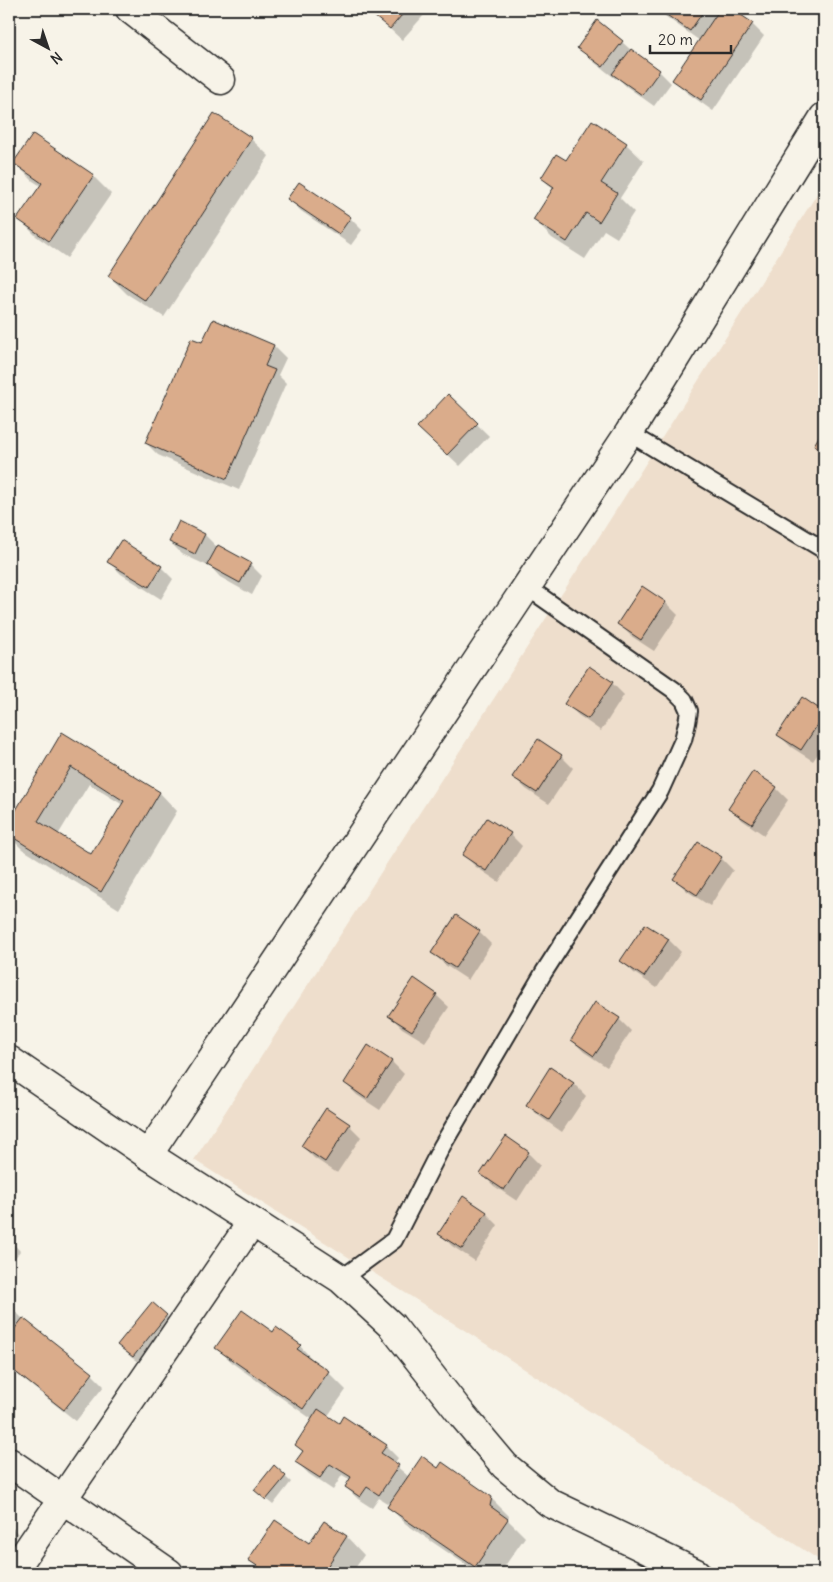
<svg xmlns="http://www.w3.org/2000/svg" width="833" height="1582" viewBox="0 0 833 1582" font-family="Delius,sans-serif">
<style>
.built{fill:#eedecc}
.shadow{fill:#0003;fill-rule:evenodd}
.building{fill:#daac8b;stroke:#2b2b2b;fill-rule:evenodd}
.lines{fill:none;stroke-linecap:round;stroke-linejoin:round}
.service-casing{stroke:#2b2b2b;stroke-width:20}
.minor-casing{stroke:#2b2b2b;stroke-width:31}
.service{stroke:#f7f3e8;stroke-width:16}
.minor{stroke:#f7f3e8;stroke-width:28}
</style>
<rect width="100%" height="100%" fill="#f7f3e8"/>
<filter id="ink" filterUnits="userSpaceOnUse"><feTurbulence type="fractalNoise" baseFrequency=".02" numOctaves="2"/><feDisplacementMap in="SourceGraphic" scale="10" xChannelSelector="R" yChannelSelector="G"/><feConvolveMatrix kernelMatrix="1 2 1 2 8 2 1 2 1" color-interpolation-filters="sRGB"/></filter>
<g filter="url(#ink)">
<path class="built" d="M824 183V1563L461 1328 194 1160 604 529Z"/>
<g class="shadow">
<path d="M374 9H417L424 15 402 40 371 12Z"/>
<path d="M658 9H717L720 12 722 9H730L752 24 764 36 713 111 686 92 674 80 700 41 665 16Z"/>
<path d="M622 42 632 51 659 71 671 83 654 106 626 86 617 77 616 79 590 59 578 47Z"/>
<path d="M34 136 93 176 111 194 67 258 36 236 19 219 41 186 33 181 15 163Z"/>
<path d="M251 139 269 156 164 317 127 294 109 276Z"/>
<path d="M626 144 644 161 620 198 634 212 617 238 604 230 585 259 552 238 534 220 554 190 542 178 567 162Z"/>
<path d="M289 199 350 218 362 230 351 245 301 211Z"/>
<path d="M213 320 274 346 286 358 278 375 286 383 239 490 158 455 146 443 203 344Z"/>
<path d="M448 396 489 436 460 466 419 427Z"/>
<path d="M180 523 205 535 218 548 219 547 250 564 262 576 252 595 220 577 208 564V566L182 554 170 542Z"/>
<path d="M109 562 161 567 173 579 161 599 121 574Z"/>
<path d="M643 588 666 603 678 615 654 651 631 636 619 624Z"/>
<path d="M612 683 624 695 601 731 578 715 566 703Z"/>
<path d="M803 699 824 713V745L813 761 791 747 779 735Z"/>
<path d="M62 734 160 793 177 811 119 909 22 849 9 836V824ZM89 784 123 805 92 856 58 835Z"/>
<path d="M561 756 573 768 549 804 526 789 514 777Z"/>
<path d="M776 788 788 800 764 835 742 820 730 808Z"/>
<path d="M488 819 510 834 522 846 499 882 476 867 464 855Z"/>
<path d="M699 843 721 858 733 870 710 906 687 891 675 879Z"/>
<path d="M457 917 479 932 491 944 468 980 445 965 433 953Z"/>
<path d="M646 925 669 940 681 952 657 988 634 973 622 961Z"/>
<path d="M414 980 436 995 449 1007 425 1042 402 1028 390 1016Z"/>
<path d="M619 1019 631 1031 607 1067 584 1052 572 1040Z"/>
<path d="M369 1047 392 1062 404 1074 380 1110 357 1095 345 1083Z"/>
<path d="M551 1069 574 1084 586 1096 562 1132 539 1116 527 1104Z"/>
<path d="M349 1125 361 1137 337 1173 314 1158 302 1146Z"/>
<path d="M506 1138 528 1153 540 1165 517 1201 494 1186 482 1174Z"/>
<path d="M464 1198 486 1213 498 1225 475 1261 452 1246 440 1234Z"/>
<path d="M9 1239 20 1251 9 1266Z"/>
<path d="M9 1305 23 1319 92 1374 104 1386 76 1421 9 1368Z"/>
<path d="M166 1316 178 1328 146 1368 131 1357 119 1345Z"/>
<path d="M273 1334 300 1346 317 1364 328 1372 346 1390 327 1417 339 1424 343 1418 386 1446 398 1458 394 1464 409 1477 438 1469 491 1498 509 1516 508 1520 525 1537 500 1573H478L406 1524 389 1507 390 1505 379 1498 372 1508 358 1499 346 1487 351 1480 342 1475 333 1490 309 1474 297 1462 303 1452 296 1445 313 1420 235 1365 217 1348Z"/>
<path d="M274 1467 291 1482 273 1505 255 1490Z"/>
<path d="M324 1522 347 1537 364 1555 352 1573H263L250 1560 310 1545Z"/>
<path d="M9 1524 18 1534 9 1546Z"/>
</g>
<g class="building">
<path d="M372 9H407L390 29 369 12Z"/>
<path d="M658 9H705L690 31Z"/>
<path d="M720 9H732L753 23 701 100 672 80Z"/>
<path d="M597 20 623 41 603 67 577 48Z"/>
<path d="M631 49 660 70 642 95 612 74Z"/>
<path d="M214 113 252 138 146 301 108 276Z"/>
<path d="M592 120 627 143 601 183 617 193 599 222 586 213 567 242 533 220 554 187 541 178 556 154 566 160Z"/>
<path d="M33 134 94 175 49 241 17 219 42 183 13 163Z"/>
<path d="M299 182 351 217 339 234 287 199Z"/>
<path d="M213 319 274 345 265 366 275 370 227 479 145 443 191 338 202 342Z"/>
<path d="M448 394 478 423 447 455 417 427Z"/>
<path d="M824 428V452L814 445Z"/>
<path d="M179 521 205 534 195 554 169 542Z"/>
<path d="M121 540 162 566 149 587 107 562Z"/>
<path d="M218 545 251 563 240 583 207 565Z"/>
<path d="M642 586 666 602 641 640 617 624Z"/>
<path d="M589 666 613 682 588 719 564 704Z"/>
<path d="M802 697 824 712V715L801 750 777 735Z"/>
<path d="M62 732 160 792 101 892 9 835V822ZM71 767 124 801 91 854 38 821Z"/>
<path d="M538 739 562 755 537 793 512 777Z"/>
<path d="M753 771 777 787 752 824 728 809Z"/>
<path d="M487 818 511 833 486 871 462 855Z"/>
<path d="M698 842 722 857 697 895 673 879Z"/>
<path d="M456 915 480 931 455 968 431 953Z"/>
<path d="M645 924 669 939 644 977 620 961Z"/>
<path d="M414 978 437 994 412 1031 388 1016Z"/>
<path d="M595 1002 620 1018 594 1056 571 1040Z"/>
<path d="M368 1045 392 1061 367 1099 344 1083Z"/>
<path d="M550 1067 574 1083 549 1120 526 1105Z"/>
<path d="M326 1108 350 1124 325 1162 301 1146Z"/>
<path d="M506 1136 529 1152 504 1190 480 1174Z"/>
<path d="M463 1196 487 1212 462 1249 438 1234Z"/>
<path d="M152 1302 167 1315 133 1357 117 1345Z"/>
<path d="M242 1310 273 1332 276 1327 301 1345 297 1349 329 1371 303 1409 215 1348Z"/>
<path d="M23 1318 93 1373 64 1410 9 1367V1336Z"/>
<path d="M318 1409 339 1423 343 1416 387 1445 381 1453 399 1465 379 1495 367 1487 360 1497 345 1487 351 1477 330 1464 320 1478 295 1462 303 1451 295 1445Z"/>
<path d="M422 1456 438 1468 442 1462 492 1497 490 1506 508 1519 475 1567 387 1507Z"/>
<path d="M274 1465 286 1476 266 1500 254 1490Z"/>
<path d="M275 1520 309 1543 324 1521 347 1536 323 1573H268L248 1560Z"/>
</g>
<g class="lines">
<defs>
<g id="service">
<path d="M629 433 824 550"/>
<path d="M341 1279 394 1240 442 1146 544 972 660 791 683 740 687 723 689 711 684 700 674 690 527 587"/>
</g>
<g id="minor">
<path d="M130 9 221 80"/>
<path d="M9 1060 148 1155 341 1279 392 1326 463 1416 505 1466 550 1503 696 1573"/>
<path d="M148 1155 629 433 824 117"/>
<path d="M9 1462 169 1573"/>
<path d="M12 1573 252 1222"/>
</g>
</defs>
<use href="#service" class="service-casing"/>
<use href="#minor" class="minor-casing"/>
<use href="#service" class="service"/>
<use href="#minor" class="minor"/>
</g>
</g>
<rect width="833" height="1582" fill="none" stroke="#f7f3e8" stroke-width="30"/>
<rect x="15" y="15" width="803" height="1552" fill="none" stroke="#2b2b2b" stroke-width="2" filter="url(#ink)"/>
<g transform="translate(48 48) rotate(140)" stroke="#f7f3e8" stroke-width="4" paint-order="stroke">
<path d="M0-4L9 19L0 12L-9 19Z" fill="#2b2b2b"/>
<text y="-8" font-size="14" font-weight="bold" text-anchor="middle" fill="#2b2b2b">N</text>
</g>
<path d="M650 45v8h81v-8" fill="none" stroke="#2b2b2b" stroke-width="2.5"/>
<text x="658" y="45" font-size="15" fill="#2b2b2b" stroke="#f7f3e8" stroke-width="4" paint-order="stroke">20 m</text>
</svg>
